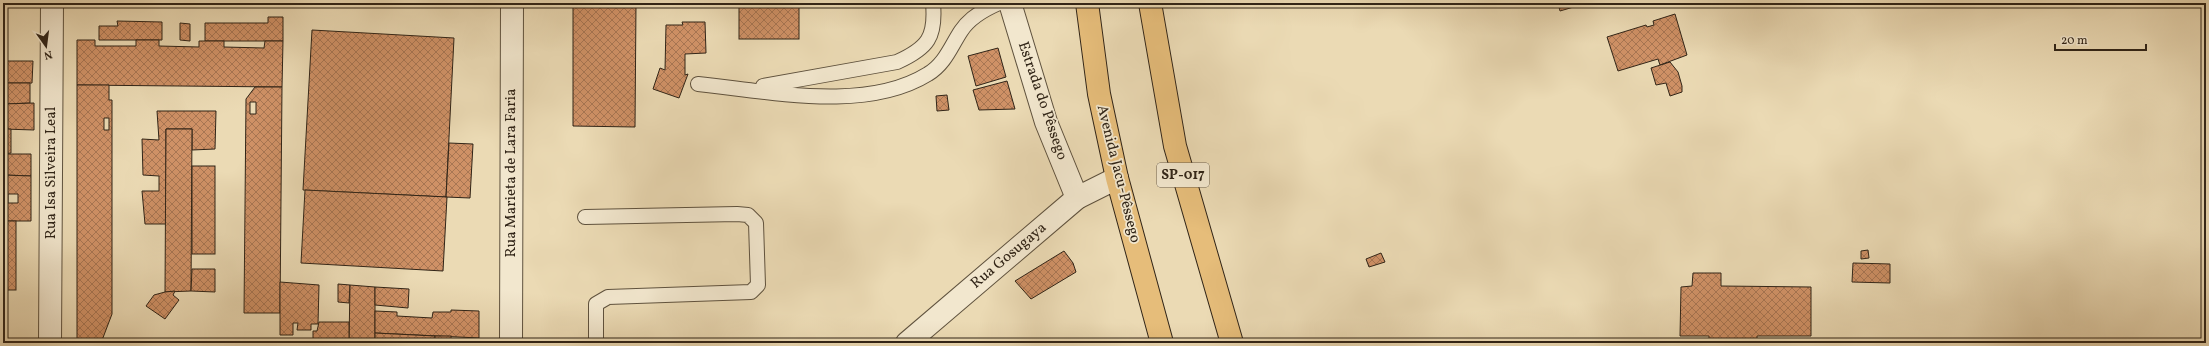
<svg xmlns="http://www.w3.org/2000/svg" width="2209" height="346" viewBox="0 0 2209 346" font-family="Vollkorn,serif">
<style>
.building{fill:url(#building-cross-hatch);stroke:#302417;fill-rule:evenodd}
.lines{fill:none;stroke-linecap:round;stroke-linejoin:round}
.service-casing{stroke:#5f523e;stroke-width:16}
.minor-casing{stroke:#5f523e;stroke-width:24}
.trunk-casing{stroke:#302417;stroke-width:24}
.service{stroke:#f2e7ce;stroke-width:14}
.minor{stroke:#f2e7ce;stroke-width:22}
.trunk{stroke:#e6bd7a;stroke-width:22}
.labels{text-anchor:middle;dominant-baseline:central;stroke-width:3.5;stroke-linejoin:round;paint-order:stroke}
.shield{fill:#f2e7ce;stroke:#6a5e4e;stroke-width:1}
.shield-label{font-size:14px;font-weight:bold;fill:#302417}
.street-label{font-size:15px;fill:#302417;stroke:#f2e7ce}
</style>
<defs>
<pattern id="building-cross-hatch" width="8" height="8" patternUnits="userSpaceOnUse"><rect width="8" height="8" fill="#cf9166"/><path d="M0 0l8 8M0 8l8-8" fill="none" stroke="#a87653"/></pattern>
</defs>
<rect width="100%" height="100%" fill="#ebdab4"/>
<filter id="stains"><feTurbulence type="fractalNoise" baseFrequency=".005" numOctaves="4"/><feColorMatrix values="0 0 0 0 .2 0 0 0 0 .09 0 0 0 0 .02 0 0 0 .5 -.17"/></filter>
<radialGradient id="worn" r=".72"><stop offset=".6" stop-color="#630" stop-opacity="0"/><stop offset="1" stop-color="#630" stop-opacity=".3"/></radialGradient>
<g class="building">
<path d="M573 3H636L635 127 573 126Z"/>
<rect x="739" y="3" width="60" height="36"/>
<path d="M1558 3H1576L1577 6 1560 11Z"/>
<path d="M1675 14 1687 55 1660 65 1658 59 1618 71 1607 37 1646 25 1647 27 1654 25 1653 21Z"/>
<path d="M268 17H283V41H205V23H268Z"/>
<path d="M117 21 162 22V40H99V26H118Z"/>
<path d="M682 22H705L706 53 685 54V75L688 74 679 98 653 89 660 68 665 70 666 25H683Z"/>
<path d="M180 23 190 24V41L180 40Z"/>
<path d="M312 30 454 38 446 197 303 190Z"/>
<path d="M77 40H95V46H136V40H159V46L199 47V41H224V47L264 48 265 41H283L282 87 77 85Z"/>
<path d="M998 48 1006 77 976 86 968 56Z"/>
<path d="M5 61H33L32 83H3V63Z"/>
<path d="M1670 62 1678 72 1682 86V92L1670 96 1666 83 1656 85 1651 68Z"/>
<path d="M1007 81 1015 109 979 110 973 90Z"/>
<path d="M3 83H30V103L3 104Z"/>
<path d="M77 85H109V100H112V314L101 343H77ZM104 118H109V130H104Z"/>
<path d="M255 87H282L280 313H244L246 99ZM250 102H256V114H250Z"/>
<path d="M947 95 949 110 937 111 936 96Z"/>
<path d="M34 103V130L3 129V104Z"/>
<path d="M157 111H216L215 149 192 150V129H166V224H145L142 191H159V176L143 175 142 139 159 140Z"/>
<path d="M3 129H11V153L3 154Z"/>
<path d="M166 129H192L191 291 165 292Z"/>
<path d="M449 143 473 144 470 198 446 197Z"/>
<path d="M3 154H31V176L6 175 7 171H3Z"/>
<rect x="192" y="166" width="23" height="88"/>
<path d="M3 175 31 176V221H3ZM8 194H18V203H8Z"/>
<path d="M305 190 447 197 443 271 301 263Z"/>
<rect x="3" y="221" width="13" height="69"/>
<path d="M1868 250 1869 258 1861 259V251Z"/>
<path d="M1064 251 1073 263 1076 272 1031 299 1015 281Z"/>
<path d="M1381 253 1385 262 1369 267 1366 259Z"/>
<path d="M1853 263 1890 264V283L1852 282Z"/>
<path d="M192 269H215V292L191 291Z"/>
<path d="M1693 273H1721V286L1811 287V336H1757V343H1709V336H1680L1681 287 1692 286Z"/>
<path d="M280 282 319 285 318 324H311V330H297L298 323H293V335H280Z"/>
<path d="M338 284 350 285 349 303 338 302Z"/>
<path d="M350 285 375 287V343H349Z"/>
<path d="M375 287 409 289 408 308 375 305Z"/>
<path d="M175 291 173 295 179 300 165 319 146 306 154 295 165 292Z"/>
<path d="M451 310 479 311V338L375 333V311L397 312V316L432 318 433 312H451Z"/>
<path d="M319 322H349V343H313V331H317Z"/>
<path d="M375 333 435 336V343H375Z"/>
<rect x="435" y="336" width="16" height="7"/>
<path d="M164 339H175V343H158L164 342Z"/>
</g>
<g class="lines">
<defs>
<g id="service">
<path d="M698 84C768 91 865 113 928 74 945 64 951 46 961 31 970 17 985 9 999 3"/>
<path d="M763 86 897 62C928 48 936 37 933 3"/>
<path d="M585 217 737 214 748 215 756 223 758 285 751 292 608 297 596 304V343"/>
</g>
<g id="minor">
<path d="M1010 3 1046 122 1077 198"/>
<path d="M50 343 52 3"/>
<path d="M511 343 512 3"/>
<path d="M907 343 1077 198 1117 178"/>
</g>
<g id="trunk">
<path d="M1087 3 1099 94 1117 178 1162 343"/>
<path d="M1150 3 1175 146 1232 343"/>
</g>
</defs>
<use href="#service" class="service-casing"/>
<use href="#minor" class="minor-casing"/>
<use href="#trunk" class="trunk-casing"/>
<use href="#service" class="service"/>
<use href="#minor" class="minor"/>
<use href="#trunk" class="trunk"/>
</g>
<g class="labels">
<rect class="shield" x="1157" y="163" width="52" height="24" rx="3"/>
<g class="shield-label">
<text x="1183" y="175">SP-017</text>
</g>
<g class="street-label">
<text transform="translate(1042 101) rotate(71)">Estrada do Pêssego</text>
<text transform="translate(51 173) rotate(-90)">Rua Isa Silveira Leal</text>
<text transform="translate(511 173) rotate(-90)">Rua Marieta de Lara Faria</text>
<text transform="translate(1118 174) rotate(76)">Avenida Jacu-Pêssego</text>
<text transform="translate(1009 256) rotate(-40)">Rua Gosugaya</text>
</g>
</g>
<rect width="2209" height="346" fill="none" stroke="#ebdab4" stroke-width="16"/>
<rect x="4" y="4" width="2201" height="338" fill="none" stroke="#302417" stroke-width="2"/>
<rect x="8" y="8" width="2193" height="330" fill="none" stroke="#302417"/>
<g transform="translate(46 46) rotate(166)" stroke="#f2e7ce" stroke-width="3" paint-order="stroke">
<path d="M0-3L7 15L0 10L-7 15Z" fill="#302417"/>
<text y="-6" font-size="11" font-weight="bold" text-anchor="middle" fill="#302417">N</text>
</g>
<path d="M2055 44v6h91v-6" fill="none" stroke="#302417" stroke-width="2"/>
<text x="2061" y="44" font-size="12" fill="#302417" stroke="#f2e7ce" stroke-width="3" paint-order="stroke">20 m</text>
<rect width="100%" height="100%" filter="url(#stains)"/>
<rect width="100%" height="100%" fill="url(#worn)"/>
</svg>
